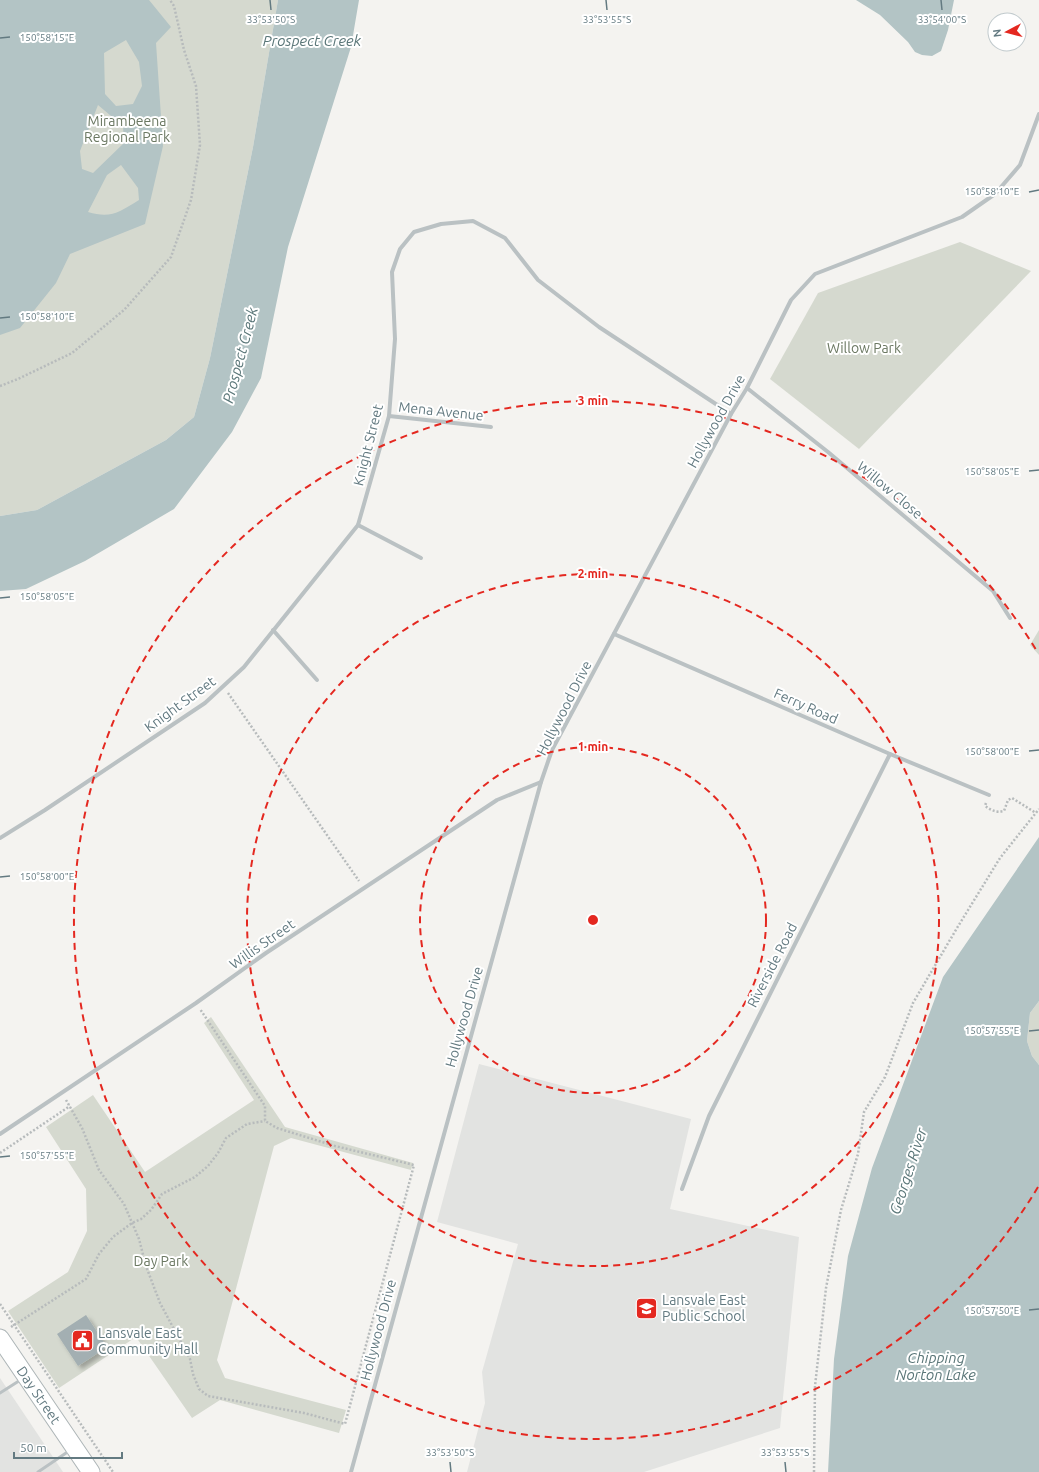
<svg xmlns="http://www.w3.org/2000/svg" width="1039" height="1472" viewBox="0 0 1039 1472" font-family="Ubuntu,sans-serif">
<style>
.built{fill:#e2e3e1}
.green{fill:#d5d9cf}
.water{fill:#b3c4c5;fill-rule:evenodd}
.building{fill:#a3afb2;filter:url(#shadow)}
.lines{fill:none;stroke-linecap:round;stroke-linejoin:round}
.secondary-casing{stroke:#adb5b7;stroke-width:19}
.path{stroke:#b7bbbc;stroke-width:2.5;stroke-dasharray:2 2;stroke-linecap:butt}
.lane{stroke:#bac1c3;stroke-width:3}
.street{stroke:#bac1c3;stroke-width:4}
.secondary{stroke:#fff;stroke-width:17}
.ticks{fill:none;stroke:#637a81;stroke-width:1.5}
.ring{fill:none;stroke:#e42820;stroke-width:2;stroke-dasharray:7 5}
.labels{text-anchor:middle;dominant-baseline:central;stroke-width:4;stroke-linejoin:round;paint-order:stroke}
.park-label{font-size:14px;fill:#6b7862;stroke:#fff}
.street-label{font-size:14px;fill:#637a81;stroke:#fff}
.poi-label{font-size:14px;fill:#637a81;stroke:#fff;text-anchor:start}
.water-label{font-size:15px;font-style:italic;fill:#5a7678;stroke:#fff}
.ticks-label{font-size:10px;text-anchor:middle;fill:#637a81;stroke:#fff;stroke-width:4;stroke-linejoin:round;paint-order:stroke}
.centre{fill:#e42820;stroke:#fff;stroke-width:2}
.ring-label{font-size:12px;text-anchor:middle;font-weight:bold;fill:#e42820;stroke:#fff;stroke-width:4;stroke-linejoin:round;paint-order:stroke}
</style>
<defs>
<filter id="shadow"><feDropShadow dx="3.5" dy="3.5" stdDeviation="2" flood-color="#0004"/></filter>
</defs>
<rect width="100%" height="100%" fill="#f4f3f0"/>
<g class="built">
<path d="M479 1064 691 1119 670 1209 799 1237 780 1428 644 1472H467L485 1403 482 1372 518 1244 437 1222Z"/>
<path d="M0 1378 63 1472H0Z"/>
</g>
<g class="green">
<path d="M0 0H278L253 147 210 358 194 417 166 440 37 510 0 516Z"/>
<path d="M960 242 1031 271 859 449 770 379 818 293Z"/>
<path d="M1039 630V655L1030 645Z"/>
<path d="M1039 1001V1065L1032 1056 1027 1041 1030 1013Z"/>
<path d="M211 1017 285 1127 413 1163 411 1170 291 1138 274 1146 217 1360 225 1378 346 1410 339 1433 220 1400 192 1418 136 1337 59 1388 8 1311 68 1272 87 1231 86 1189 46 1127 93 1095 145 1172 254 1100 204 1023Z"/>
</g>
<g class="water">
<path d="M0 0H149L171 27 156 43 163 146 145 224 70 254 56 283 20 328 0 335ZM126 40 139 62 142 86 133 104 116 106 105 94 104 53ZM98 105 123 126 124 143 93 173 82 169 80 151ZM121 165 138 188 139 200C119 212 111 219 88 212L107 175Z"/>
<path d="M278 0H359L351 47 288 247 261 378 232 432 174 509 85 561 26 589 0 591V516L37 510 166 440 194 417 210 358 253 147Z"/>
<path d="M856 0H954L948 30 941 51 932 56 922 55 915 52 908 42 880 15Z"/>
<path d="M1039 837V1001L1030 1013 1027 1041 1032 1056 1039 1065V1472H828L834 1359 848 1256 872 1168 943 977Z"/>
</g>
<path class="building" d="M86 1315 107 1347 78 1366 57 1334Z"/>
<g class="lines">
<defs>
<g id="secondary">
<path id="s1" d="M0 1338 91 1472"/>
</g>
</defs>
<use href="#secondary" class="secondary-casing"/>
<g class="path">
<path d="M0 386 18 379 72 353 124 310 171 257 191 200 200 145 196 86 184 50 174 6 170 0"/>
<path d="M228 693 359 881"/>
<path d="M986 803 985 806C991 810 996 813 1004 811L1008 800 1012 798 1036 813"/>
<path d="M66 1100 82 1128 99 1170 124 1204 139 1239 146 1266 160 1303 190 1359 193 1374 199 1389 208 1396 304 1413 345 1424 414 1165 335 1146 277 1128 265 1121V1106L200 1009"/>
<path d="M0 1153 70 1106"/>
<path d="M0 1304 113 1472"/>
<path d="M11 1327 86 1279 99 1254 113 1237 132 1223 141 1219 151 1210 162 1194 195 1177 208 1166 218 1153 226 1138 247 1124 265 1121"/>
<path d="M814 1472 815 1386 826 1288 841 1210 858 1154 864 1112 885 1077 913 1003 957 928 1000 858 1039 809"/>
</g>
<g class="lane">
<path d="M0 1393 22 1379"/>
<path d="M38 1472 69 1451"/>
</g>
<g class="street">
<path d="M747 388 828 452 993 591 1010 618"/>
<path d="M389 416 491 427"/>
<path d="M358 525 421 558"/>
<path d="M273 630 317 680"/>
<path d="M614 634 890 754 989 795"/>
<path d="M0 838 45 810 205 703 244 667 358 525 389 416 395 339 392 272 400 249 414 232 441 224 473 221 505 238 538 280 599 327 731 414"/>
<path d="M0 1134 196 1003 266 953 497 800 541 782"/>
<path d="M682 1189 709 1116 890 754"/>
<path d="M351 1472 541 782 552 750 731 414 747 388 791 300 815 274 962 217 995 194 1020 165 1039 114"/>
</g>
<use href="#secondary" class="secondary"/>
</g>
<path class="ticks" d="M270 0 271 10M606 0 607 10M941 0 942 10M0 38 10 37M1029 192 1039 190M0 318 10 317M1029 471 1039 470M0 598 10 597M1029 751 1039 750M0 877 10 876M1029 1031 1039 1030M0 1157 10 1156M1029 1310 1039 1309M450 1462 451 1472M785 1462 786 1472"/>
<g class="ring">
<circle cx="593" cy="920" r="173"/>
<circle cx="593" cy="920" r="346"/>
<path d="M1038 1187A519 519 0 1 1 1038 653"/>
</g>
<defs>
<symbol id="school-square" viewBox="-11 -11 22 22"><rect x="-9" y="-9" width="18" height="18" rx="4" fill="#e42820" stroke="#fff"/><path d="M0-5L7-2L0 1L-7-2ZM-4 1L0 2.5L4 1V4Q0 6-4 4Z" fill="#fff"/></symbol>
<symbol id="civic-square" viewBox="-11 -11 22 22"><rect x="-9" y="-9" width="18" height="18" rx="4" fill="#e42820" stroke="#fff"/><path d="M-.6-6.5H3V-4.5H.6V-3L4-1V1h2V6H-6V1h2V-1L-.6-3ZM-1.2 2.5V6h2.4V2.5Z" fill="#fff"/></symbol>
</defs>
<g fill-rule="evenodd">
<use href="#school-square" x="634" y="1296" width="25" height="25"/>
<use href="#civic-square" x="70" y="1328" width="25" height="25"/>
</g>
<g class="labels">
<g class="park-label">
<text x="127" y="121">Mirambeena<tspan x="127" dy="16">Regional Park</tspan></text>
<text x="864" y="348">Willow Park</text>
<text x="161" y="1261">Day Park</text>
</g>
<g class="street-label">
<text transform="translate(441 411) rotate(6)">Mena Avenue</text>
<text transform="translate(716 421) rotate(-61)">Hollywood Drive</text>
<text transform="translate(368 445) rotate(-76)">Knight Street</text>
<text transform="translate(890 490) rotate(40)">Willow Close</text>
<text transform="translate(180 704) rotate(-36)">Knight Street</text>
<text transform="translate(806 706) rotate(24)">Ferry Road</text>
<text transform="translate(564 708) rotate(-63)">Hollywood Drive</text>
<text transform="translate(262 944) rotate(-35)">Willis Street</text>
<text transform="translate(772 965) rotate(-63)">Riverside Road</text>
<text transform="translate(464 1017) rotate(-74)">Hollywood Drive</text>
<text transform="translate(378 1330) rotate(-75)">Hollywood Drive</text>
<text stroke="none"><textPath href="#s1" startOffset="69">Day Street</textPath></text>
</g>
<g class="poi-label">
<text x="662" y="1300">Lansvale East<tspan x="662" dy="16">Public School</tspan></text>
<text x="98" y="1333">Lansvale East<tspan x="98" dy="16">Community Hall</tspan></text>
</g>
<g class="water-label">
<text x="312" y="40">Prospect Creek</text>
<text transform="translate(240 355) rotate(-75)">Prospect Creek</text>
<text transform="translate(908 1171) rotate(-72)">Georges River</text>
<text x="936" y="1357">Chipping<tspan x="936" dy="17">Norton Lake</tspan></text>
</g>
</g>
<g class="ticks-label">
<text x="271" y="23">33°53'50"S</text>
<text x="607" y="23">33°53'55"S</text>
<text x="942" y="23">33°54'00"S</text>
<text x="47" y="41">150°58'15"E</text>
<text x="992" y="195">150°58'10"E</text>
<text x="47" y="320">150°58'10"E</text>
<text x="992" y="475">150°58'05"E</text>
<text x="47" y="600">150°58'05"E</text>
<text x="992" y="755">150°58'00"E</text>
<text x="47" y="880">150°58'00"E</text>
<text x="992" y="1034">150°57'55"E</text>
<text x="47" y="1159">150°57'55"E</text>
<text x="992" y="1314">150°57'50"E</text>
<text x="450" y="1456">33°53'50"S</text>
<text x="785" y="1456">33°53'55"S</text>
</g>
<circle cx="593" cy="920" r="6" class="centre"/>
<g class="ring-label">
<text x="593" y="405">3 min</text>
<text x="593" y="578">2 min</text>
<text x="593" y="751">1 min</text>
</g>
<g transform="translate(1007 32) rotate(263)"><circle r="19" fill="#ffffff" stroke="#c1cacd"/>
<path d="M0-3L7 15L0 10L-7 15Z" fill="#e42820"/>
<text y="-6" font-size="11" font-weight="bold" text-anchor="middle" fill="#637a81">N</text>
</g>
<path d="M14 1452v6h108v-6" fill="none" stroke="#637a81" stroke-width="2"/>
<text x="20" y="1452" font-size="12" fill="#637a81" stroke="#ffffff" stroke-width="3" paint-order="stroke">50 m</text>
</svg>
